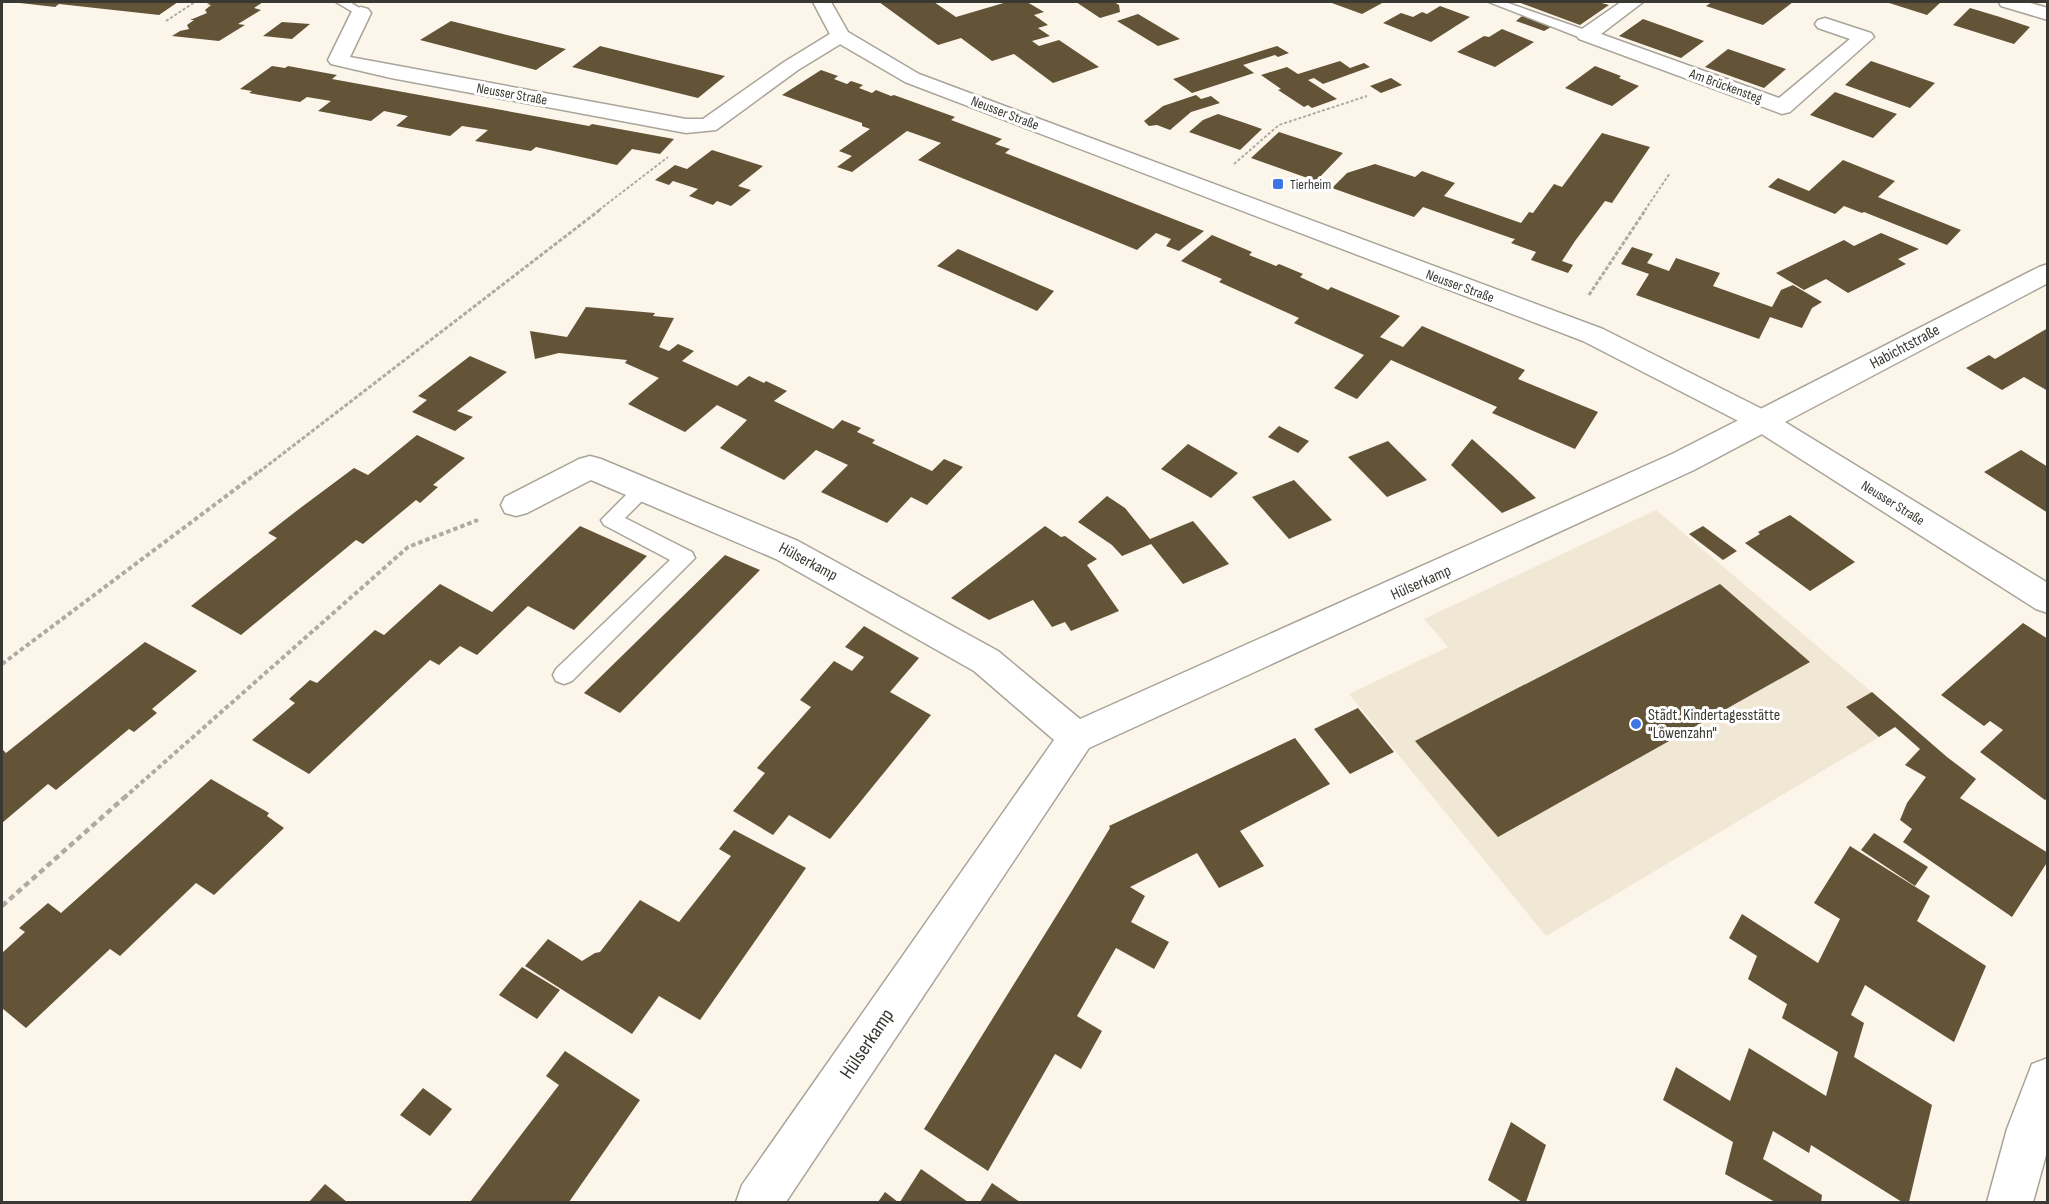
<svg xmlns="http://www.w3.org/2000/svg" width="2049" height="1204" viewBox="0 0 2049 1204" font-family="'Sofia Sans Condensed',sans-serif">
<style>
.built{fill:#f1e7d5}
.building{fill:#635437}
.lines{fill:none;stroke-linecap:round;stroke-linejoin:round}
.lane-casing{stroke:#a9a499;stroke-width:3}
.street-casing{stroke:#a9a499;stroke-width:3}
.secondary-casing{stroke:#a9a499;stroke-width:3}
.path-far3{stroke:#afaaa2;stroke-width:2;stroke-dasharray:3 2;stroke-linecap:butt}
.path-far2{stroke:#afaaa2;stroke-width:3;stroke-dasharray:4 2;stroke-linecap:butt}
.path-far1{stroke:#afaaa2;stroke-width:4;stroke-dasharray:4.5 3;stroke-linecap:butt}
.path{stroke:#afaaa2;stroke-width:4.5;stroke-dasharray:6 4;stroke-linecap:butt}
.lane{fill:#fff;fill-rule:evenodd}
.street{fill:#fff;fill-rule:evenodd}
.secondary{fill:#fff;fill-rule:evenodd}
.poi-dot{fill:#3e76e6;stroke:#fff;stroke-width:2}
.labels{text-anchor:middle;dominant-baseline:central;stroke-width:6;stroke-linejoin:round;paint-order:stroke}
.far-street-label{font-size:14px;fill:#3a3833;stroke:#fff}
.far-poi-label{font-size:14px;fill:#3a3833;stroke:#fff;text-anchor:start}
.street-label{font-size:16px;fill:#3a3833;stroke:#fff}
.poi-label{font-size:16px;fill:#3a3833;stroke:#fff;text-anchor:start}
.near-street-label{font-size:20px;fill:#3a3833;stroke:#fff}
</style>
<rect width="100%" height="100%" fill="#fbf5ea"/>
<path class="built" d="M1656 510 1906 721 1546 936 1349 694 1448 647 1424 619Z"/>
<g class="building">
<path d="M23 2H178L159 15 59 4 55 7 20 3Z"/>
<path d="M212 2H263L254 8 261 10 238 24 245 25 219 41 172 36 180 31 189 29 187 25 194 20H190L207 13 205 10 211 5 207 4Z"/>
<path d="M879 2H934L956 17 1007 2H1027L1044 12 1034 15 1048 25 1038 28 1050 36 1032 41 1039 46 1059 40 1099 67 1053 83 1014 54 992 61 961 38 938 45Z"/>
<path d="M1076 2H1114L1119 5 1120 12 1100 18Z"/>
<path d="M1329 2H1384L1362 14Z"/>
<path d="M1518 2H1598L1609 5 1580 25Z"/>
<path d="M1712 2H1793L1763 25 1706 6Z"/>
<path d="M1886 2H1941L1927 15Z"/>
<path d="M1440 6 1470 17 1431 42 1383 23 1401 13 1413 17 1422 12 1427 14Z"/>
<path d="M1970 8 2000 17 2030 27 2014 44 1953 25Z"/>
<path d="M1138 14 1180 39 1158 46 1117 21Z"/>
<path d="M1522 16 1551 27 1544 31 1516 21Z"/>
<path d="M1643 19 1674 30 1704 41 1681 58 1619 36Z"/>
<path d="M451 21 507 35 566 49 536 70 420 40Z"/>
<path d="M282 22 310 24 292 39 263 36Z"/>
<path d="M1502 29 1534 42 1495 67 1457 52 1484 36 1489 37Z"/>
<path d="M600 46 661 61 725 76 698 98 572 67Z"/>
<path d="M1277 46 1289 53 1278 57 1275 55 1243 65 1254 73 1192 93 1173 79Z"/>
<path d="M1728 49 1786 69 1764 88 1705 67Z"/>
<path d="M1340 61 1350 68 1364 63 1370 67 1323 84 1314 78 1308 80 1337 99 1312 108 1308 105 1304 107 1278 90 1281 89 1261 75 1287 67 1298 74Z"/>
<path d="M1871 61 1935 83 1910 108 1845 85Z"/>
<path d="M272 66 285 68 288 66 337 75 332 79 589 126 592 124 674 139 660 154 632 149 617 165 536 147 531 151 475 141 488 130 462 126 450 136 396 126 408 116 384 111 371 121 318 111 331 101 307 97 300 102 249 93 252 91 240 89Z"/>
<path d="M1595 66 1621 76 1619 78 1639 86 1612 106 1565 88Z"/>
<path d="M821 70 838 76 834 79 847 84 851 81 863 85 859 88 872 93 876 90 891 96 894 95 955 117 951 120 1002 139 995 144 1010 149 1005 153 1204 231 1179 251 1166 246 1171 239 1156 233 1137 250 918 160 941 143 907 131 852 172 837 167 852 156 839 151 870 129 862 126V123L782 95Z"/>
<path d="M1391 78 1402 85 1381 93 1370 86Z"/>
<path d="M1835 92 1897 114 1873 138 1810 115Z"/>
<path d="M1196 95 1201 99 1211 96 1220 103 1191 112 1170 130 1157 125 1149 126 1144 121 1163 106Z"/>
<path d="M1218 114 1245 123 1262 129 1240 150 1189 132 1203 120Z"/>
<path d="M1279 132 1343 153 1316 181 1251 158Z"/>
<path d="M1602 133 1650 147 1612 203 1605 201 1575 241 1562 261 1573 265 1568 273 1531 260 1536 252 1511 243 1515 239 1511 238 1423 207 1414 217 1332 188 1347 173 1375 164 1415 177 1422 171 1455 183 1444 196 1521 223 1529 212 1533 213 1554 184 1562 187Z"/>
<path d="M712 150 763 166 738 186 751 190 731 206 717 201 713 205 689 196 698 189 673 181 669 185 655 180 675 165 687 169Z"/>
<path d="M1843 160 1895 181 1878 197 1961 230 1947 245 1864 212 1862 213 1844 206 1835 214 1768 187 1778 178 1809 191Z"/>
<path d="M1881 233 1919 249 1898 259 1906 264 1848 293 1826 279 1804 290 1776 273 1844 240 1854 246Z"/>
<path d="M1212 235 1252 252 1249 255 1276 266 1279 264 1303 274 1300 277 1328 290 1331 287 1400 316 1380 337 1403 347 1422 326 1525 370 1518 379 1598 412 1575 449 1492 413 1497 407 1391 360 1357 399 1334 388 1364 355 1294 323 1299 318 1219 282 1222 279 1181 261Z"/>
<path d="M1632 247 1653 254 1647 263 1669 271 1676 258 1720 273 1713 286 1772 307 1781 290 1793 285 1822 302 1812 308 1802 328 1770 317 1759 339 1636 295 1649 274 1621 264Z"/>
<path d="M958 249 1054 291 1037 311 937 266Z"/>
<path d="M586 307 655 313 653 316 674 318 659 347 669 351 678 344 694 351 682 361 737 386 749 376 764 383 766 381 787 391 774 401 833 429 842 420 861 428 857 432 875 440 872 443 932 471 944 459 963 467 927 505 911 497 887 523 821 492 848 465 816 450 784 480 720 448 747 420 717 405 685 432 628 404 659 378 625 363 627 360 559 353 535 359 530 331 567 337Z"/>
<path d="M2048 328V391L2024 377 2002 390 1966 368 1989 355 1995 359Z"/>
<path d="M470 356 507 372 457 411 473 417 455 431 412 412 427 400 418 396Z"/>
<path d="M1279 426 1309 441 1298 453 1268 437Z"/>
<path d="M417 435 465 458 433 485 438 487 420 503 416 500 363 544 356 540 241 635 191 606 277 538 268 533 299 509 354 468 368 475Z"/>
<path d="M1472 439 1513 476 1536 498 1502 513 1451 465Z"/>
<path d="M1388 441 1427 480 1387 497 1348 457Z"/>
<path d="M1188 444 1238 473 1211 498 1161 469Z"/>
<path d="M2021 450 2048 467V513L1984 472Z"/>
<path d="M1294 480 1332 520 1289 539 1252 497Z"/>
<path d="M1107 496 1125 508 1150 539 1193 521 1229 564 1183 584 1151 544 1122 556 1112 545 1078 522Z"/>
<path d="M1790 515 1855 562 1810 591 1745 543 1760 534 1758 532Z"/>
<path d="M580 526 647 556 574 630 528 606 477 655 460 646 439 665 430 660 309 774 252 740 295 703 289 699 310 680 317 683 375 630 384 635 440 584 492 612Z"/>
<path d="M1045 526 1061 537 1065 536 1097 559 1087 565 1119 611 1071 631 1065 622 1052 627 1033 600 989 620 951 598Z"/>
<path d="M1703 526 1737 551 1723 560 1689 534Z"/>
<path d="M725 555 760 570 620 713 584 693Z"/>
<path d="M1720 584 1810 662 1498 837 1415 741Z"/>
<path d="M2023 623 2048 639V797L2045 800 1980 752 2003 730 1990 721 1984 726 1941 695Z"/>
<path d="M864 626 919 658 890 692 931 715 830 839 789 815 773 835 733 811 765 773 757 768 811 707 800 700 834 661 852 671 864 657 845 647Z"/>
<path d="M145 642 197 671 152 709 157 713 134 732 129 729 56 790 48 784 2 823V749L6 753Z"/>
<path d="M1872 692 1947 757 1976 779 1960 798 2048 853V861L2012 917 1903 842 1912 829 1900 820 1907 803 1926 777 1905 765 1920 749 1895 727 1879 737 1846 707Z"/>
<path d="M1358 708 1394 752 1350 774 1314 729Z"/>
<path d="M1295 738 1330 784 1240 831 1264 866 1219 888 1197 853 1130 887 1145 896 1131 922 1169 942 1154 969 1116 948 1077 1016 1102 1031 1081 1069 1055 1054 988 1171 924 1129 1073 889 1110 828 1109 826Z"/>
<path d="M211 779 269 813 267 816 284 828 214 895 196 883 120 956 110 949 26 1028 2 1008V953L25 932 19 928 48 903 61 913Z"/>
<path d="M734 830 806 868 700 1020 659 996 632 1034 525 966 548 939 582 961 595 953 600 952 640 900 679 922 731 856 719 849Z"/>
<path d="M1874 833 1928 867 1915 886 1861 850Z"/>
<path d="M1850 846 1930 896 1917 921 1986 966 1954 1042 1865 985 1851 1015 1864 1023 1854 1057 1932 1105 1909 1202H1902L1811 1145 1809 1153 1773 1131 1763 1159 1822 1195 1821 1202H1775L1725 1174 1733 1142 1663 1100 1676 1067 1730 1101 1749 1048 1826 1096 1838 1052 1782 1018 1787 1004 1748 979 1757 956 1729 938 1742 914 1818 963 1840 919 1814 903Z"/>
<path d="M522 967 560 990 537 1019 499 995Z"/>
<path d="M565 1051 640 1100 569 1202H470L559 1085 546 1076Z"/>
<path d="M423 1088 452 1109 430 1136 400 1115Z"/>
<path d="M1511 1122 1546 1145 1526 1202H1522L1488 1180Z"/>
<path d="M921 1169 968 1202H900Z"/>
<path d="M992 1183 1020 1202H980Z"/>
<path d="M325 1184 347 1202H309Z"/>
<path d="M885 1192 898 1202H878Z"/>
</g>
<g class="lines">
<defs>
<g id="lane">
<path d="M336 2H350L367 13 361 17Z"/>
<path d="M1489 2H1505L1591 32 1592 35 1591 38H1581Z"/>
<path d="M643 483 650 485 653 490 625 518 692 552 695 558 572 681 564 684 556 681 553 675 556 669 670 560 604 525 601 520 636 485Z"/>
</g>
<g id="street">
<path d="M1621 2H1643L1601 34 1779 98 1850 39 1818 28 1815 24 1818 20 1825 18 1871 33 1874 37 1790 112 1782 114 1579 39 1576 35 1579 31Z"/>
<path d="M1999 2H2027L2048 8V20L2001 6Z"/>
<path d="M361 7 368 9 371 13 350 57 686 119H703L784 62 833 32H847L850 36 847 40 798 70 716 130 686 133 391 78 331 64 328 60 351 13 354 9Z"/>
<path d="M2048 264V283L1694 470 1089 748 786 1202H736L742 1185 1054 740 974 671 776 559 591 480 527 513 516 516 505 513 501 505 505 497 579 459 590 456 601 459 798 541 998 651 1080 719 1672 454 2039 267Z"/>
<path d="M2048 1058V1148L2033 1202H1987L2007 1129 2032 1064Z"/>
</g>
<path id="secondary" d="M813 2H831L848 32 919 74 1603 329 1772 414 2048 583V613L2036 609 1752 428 1583 341 905 82 833 40Z"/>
</defs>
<use href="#lane" class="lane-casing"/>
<use href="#street" class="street-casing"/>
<use href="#secondary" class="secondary-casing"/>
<g class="path-far3">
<path d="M166 21 195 2"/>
<path d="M1234 164 1279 125 1367 96"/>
<path d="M599 210 668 157"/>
<path d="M1645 210 1670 173"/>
</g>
<g class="path-far2">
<path d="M1589 295 1646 209"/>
<path d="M259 472 601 209"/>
</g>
<g class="path-far1">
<path d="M2 664 261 470"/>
<path d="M124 798 408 547 478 520"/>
</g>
<path class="path" d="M2 906 126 796"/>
<use href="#lane" class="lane"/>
<use href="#street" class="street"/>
<use href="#secondary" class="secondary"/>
</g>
<g class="poi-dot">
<rect x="1272" y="178" width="12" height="12" rx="3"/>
<circle cx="1636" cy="724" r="6"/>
</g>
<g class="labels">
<g class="far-street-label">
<text transform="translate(1726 86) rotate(20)">Am Brückensteg</text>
<text transform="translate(512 94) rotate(10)">Neusser Straße</text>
<text transform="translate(1005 113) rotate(21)">Neusser Straße</text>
<text transform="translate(1460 286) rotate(20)">Neusser Straße</text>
<text transform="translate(1893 503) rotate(32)">Neusser Straße</text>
</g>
<g class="far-poi-label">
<text x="1290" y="184">Tierheim</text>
</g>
<g class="street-label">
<text transform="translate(1905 347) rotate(-28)">Habichtstraße</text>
<text transform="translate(808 562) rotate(28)">Hülserkamp</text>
<text transform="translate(1421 583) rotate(-24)">Hülserkamp</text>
</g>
<g class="poi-label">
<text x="1648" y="715">Städt. Kindertagesstätte<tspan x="1648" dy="18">"Löwenzahn"</tspan></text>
</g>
<g class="near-street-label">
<text transform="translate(867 1044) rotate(-56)">Hülserkamp</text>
</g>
</g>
<rect width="2049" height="1204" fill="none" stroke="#3a3833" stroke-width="6"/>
</svg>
